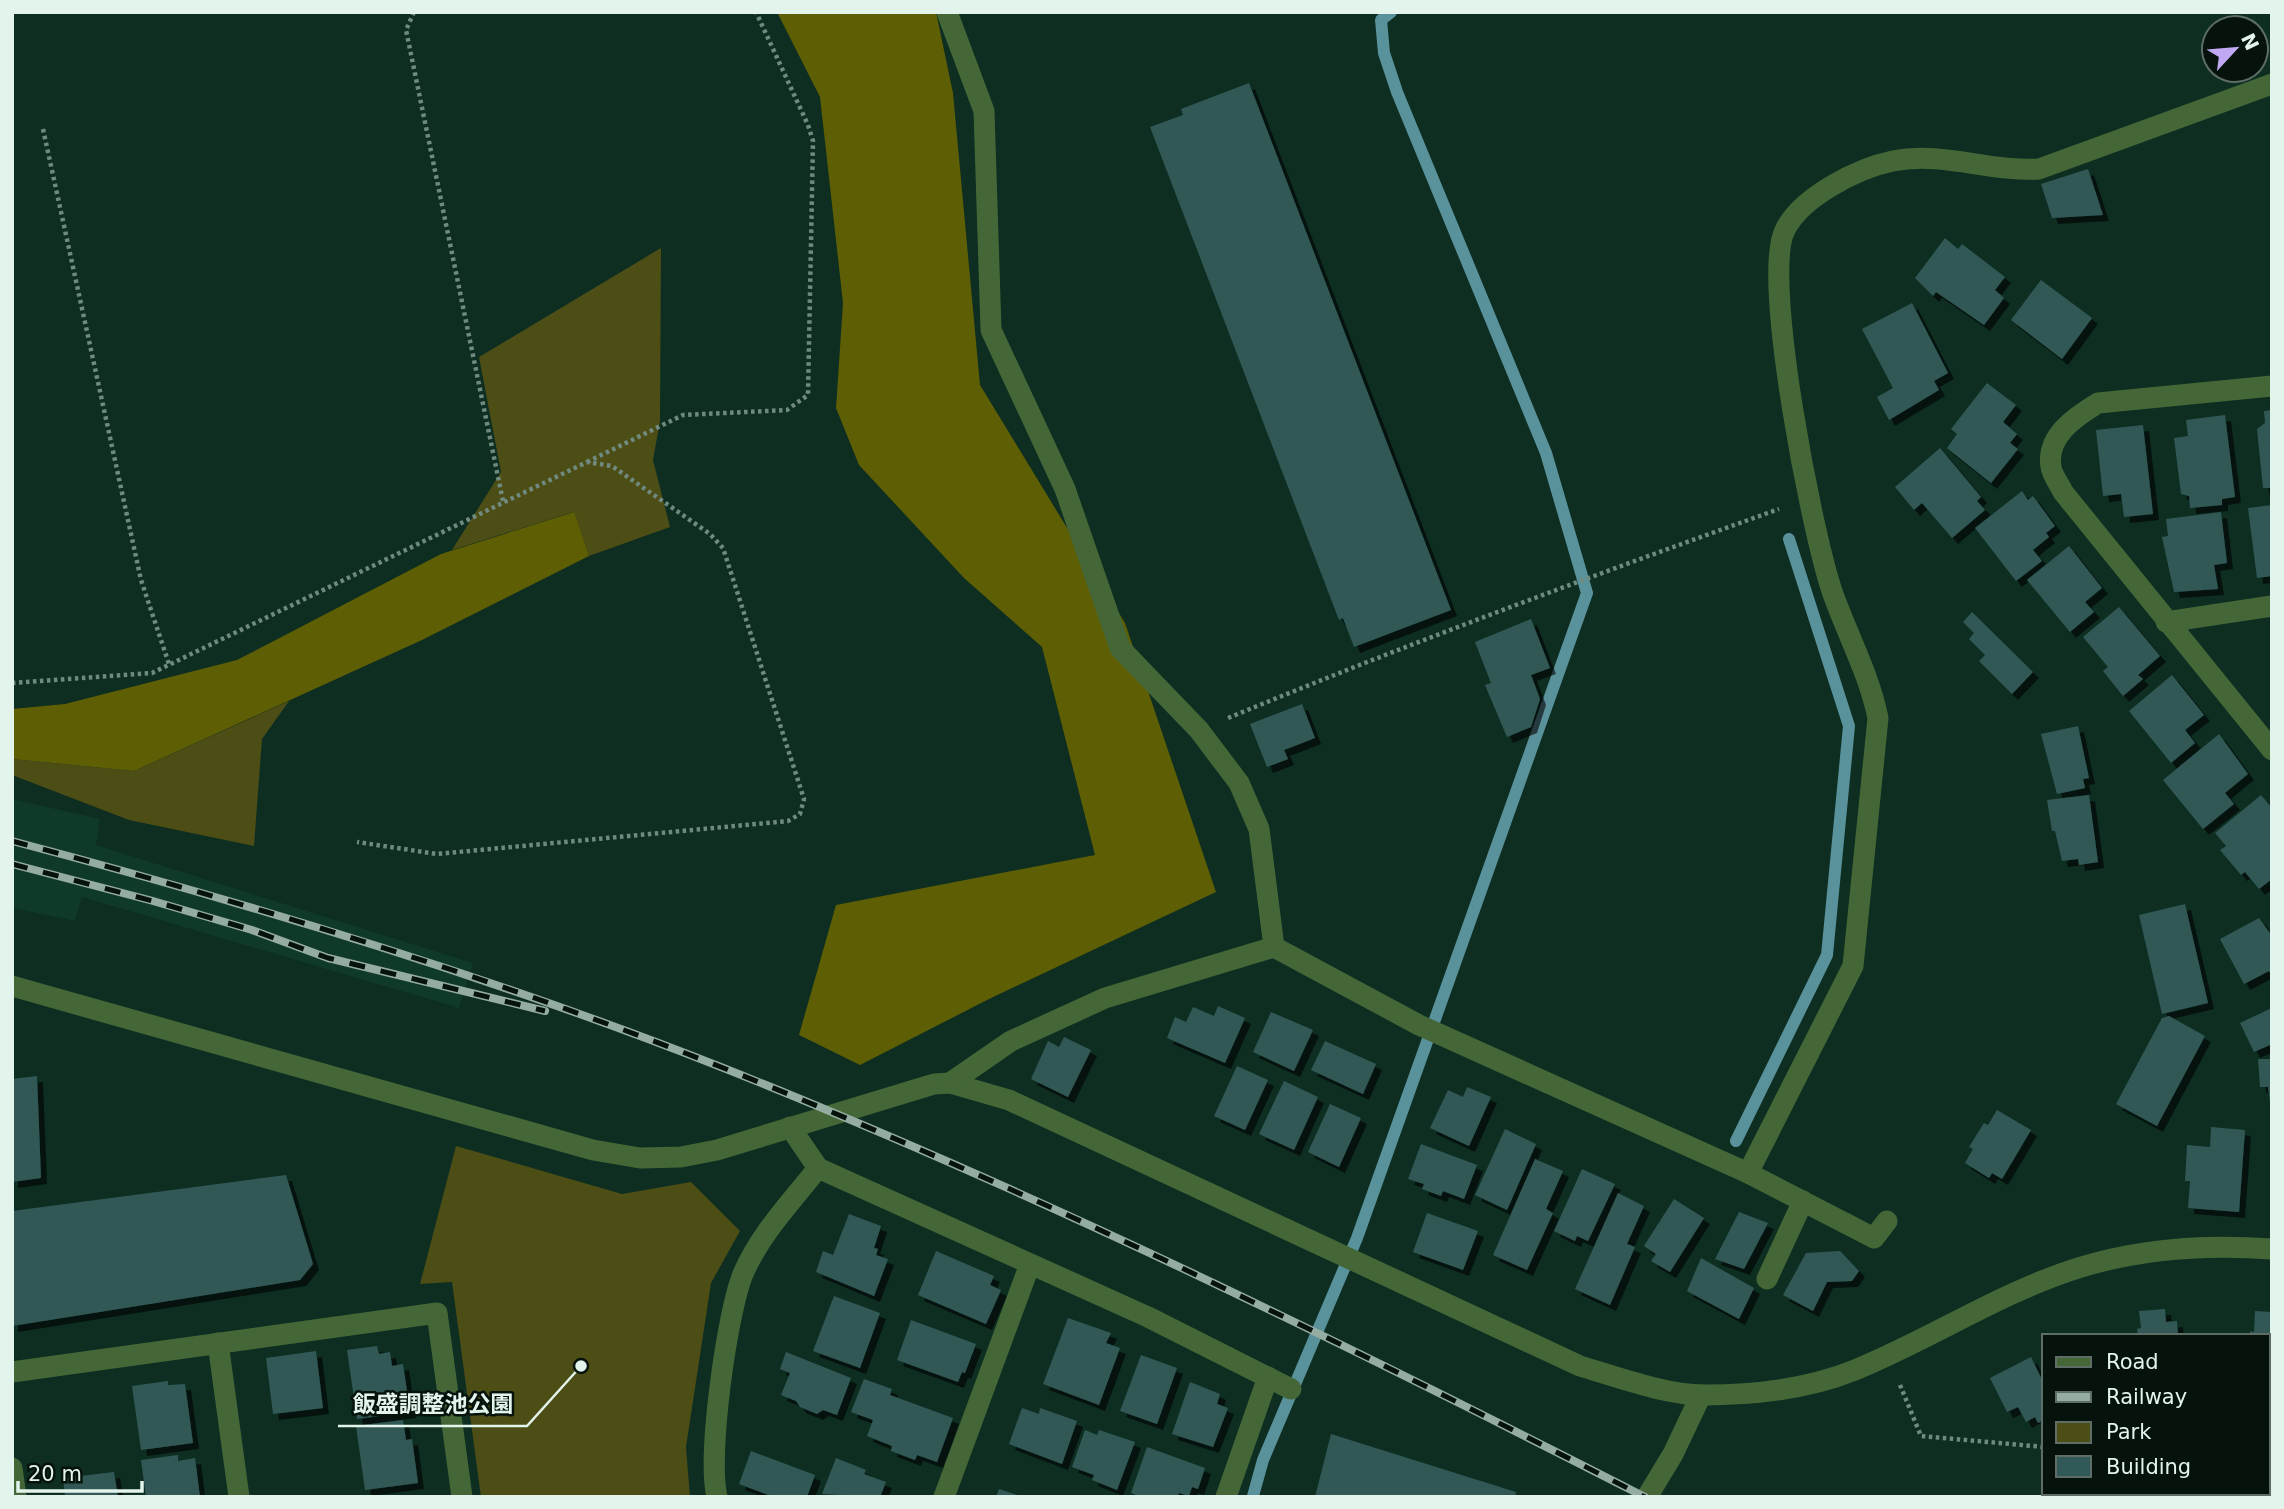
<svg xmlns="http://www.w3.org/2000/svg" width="2284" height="1509" viewBox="0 0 2284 1509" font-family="'DejaVu Sans','Noto Sans JP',sans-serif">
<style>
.built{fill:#0f3929}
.green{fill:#4d4d16}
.forest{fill:#5e5e05}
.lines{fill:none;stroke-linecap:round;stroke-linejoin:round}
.stream{stroke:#5a929c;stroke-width:12}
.building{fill:#315957;filter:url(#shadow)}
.path{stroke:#708a7f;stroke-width:4.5;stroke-dasharray:3.5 3.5;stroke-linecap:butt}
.street{stroke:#456737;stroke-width:21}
.rail-casing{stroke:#95aca2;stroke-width:8}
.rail{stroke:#06130d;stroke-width:5;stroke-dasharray:16;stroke-linecap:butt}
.leader{fill:none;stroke:#e2f4eb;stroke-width:2.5}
.callout-dot{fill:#e2f4eb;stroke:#06130d;stroke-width:2.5}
.callout-label{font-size:23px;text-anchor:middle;font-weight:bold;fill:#e2f4eb;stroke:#06130d;stroke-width:5;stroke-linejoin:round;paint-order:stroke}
</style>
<defs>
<filter id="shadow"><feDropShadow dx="6" dy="6" stdDeviation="0" flood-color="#0009"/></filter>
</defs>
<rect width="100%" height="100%" fill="#0d2e21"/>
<path class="built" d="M12 799 100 819 96 845 473 963 459 1008 82 897 75 921 12 908Z"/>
<g class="green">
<path d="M661 248 660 421 653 460 670 527 589 556 573 512 452 550 501 472 479 357Z"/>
<path d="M289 701 262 739 254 846 129 820 12 775V759L134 771Z"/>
<path d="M456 1146 622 1194 691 1182 740 1231 711 1283 686 1447 690 1497H481L452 1282 420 1284Z"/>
</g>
<g class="forest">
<path d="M777 12H936L953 93 980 385 1125 623 1216 892 989 999 860 1065 799 1035 836 905 1095 855 1042 647 964 578 859 465 836 408 843 303 820 97Z"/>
<path d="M574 512 589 556 422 640 134 771 12 759V709L65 704 237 660 441 554Z"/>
</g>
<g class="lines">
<g class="stream">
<path d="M1736 1141 1827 955 1849 726 1789 539"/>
<path d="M1253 1496 1263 1460 1357 1238 1587 593 1546 453 1397 92 1384 53 1381 20 1391 12"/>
</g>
</g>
<g class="building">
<path d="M1249 83 1451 610 1354 647 1343 618 1339 620 1150 127 1183 115 1181 109Z"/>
<path d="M2088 169 2103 215 2052 218 2041 184Z"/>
<path d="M1945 238 1958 249 1962 244 2005 277 1995 290 2004 298 1984 325 1936 292 1933 296 1915 278Z"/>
<path d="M2041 280 2092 318 2062 359 2011 320Z"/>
<path d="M1912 303 1948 373 1934 381 1939 390 1889 420 1877 397 1893 388 1862 329Z"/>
<path d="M1987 383 2016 405 2003 422 2017 434 2010 443 2018 449 1991 483 1947 448 1957 434 1951 429Z"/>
<path d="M2272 410V488H2263L2257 429 2265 423 2264 411Z"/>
<path d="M2225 415 2235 497 2222 499V505L2190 508 2189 496 2181 494 2174 438 2188 436 2186 420Z"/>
<path d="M2143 425 2153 514 2124 517 2121 494 2103 496 2096 430Z"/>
<path d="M1940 448 1981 497 1977 501 1985 510 1952 538 1922 503 1914 510 1895 487Z"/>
<path d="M2022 491 2028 500 2033 496 2055 526 2046 533 2049 537 2033 550 2042 561 2016 581 1975 528Z"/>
<path d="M2272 505V576L2257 578 2248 508Z"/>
<path d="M2221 512 2227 563 2214 565 2218 589 2174 592 2162 537 2168 536 2166 519Z"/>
<path d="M2069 546 2102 588 2085 602 2094 612 2070 632 2027 580Z"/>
<path d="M2119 607 2160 656 2138 675 2143 679 2123 696 2103 671 2108 667 2083 637Z"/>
<path d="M1972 612 2033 672 2012 694 1979 661 1985 655 1969 639 1974 633 1963 622Z"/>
<path d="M1531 619 1550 668 1531 675 1540 699 1531 727 1507 737 1485 685 1491 683 1475 642Z"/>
<path d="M2172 675 2204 715 2185 730 2195 743 2171 763 2129 711Z"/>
<path d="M1302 704 1315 738 1284 750 1288 759 1267 767 1250 724Z"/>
<path d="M2078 726 2089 778 2083 779 2085 788 2057 794 2041 734Z"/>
<path d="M2219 734 2248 774 2225 793 2234 804 2203 829 2163 780Z"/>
<path d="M2089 795 2098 862 2079 865 2078 859 2062 861 2055 831H2052L2047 800Z"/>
<path d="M2261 795 2272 808V879L2259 889 2245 872 2241 875 2220 850 2226 846 2215 833Z"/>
<path d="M2185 904 2208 1003 2162 1014 2139 915Z"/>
<path d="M2259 918 2272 936V977L2269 971 2244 984 2220 939Z"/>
<path d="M1218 1006 1245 1018 1225 1063 1167 1038 1175 1017 1186 1022 1193 1007 1214 1016Z"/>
<path d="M2272 1008V1044L2254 1052 2240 1023Z"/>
<path d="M1271 1012 1313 1030 1294 1071 1253 1052Z"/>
<path d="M2169 1016 2205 1036 2157 1126 2116 1104 2162 1018Z"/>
<path d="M1064 1037 1091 1050 1068 1097 1031 1079 1048 1041 1059 1047Z"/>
<path d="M1325 1041 1376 1064 1363 1094 1311 1070Z"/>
<path d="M2258 1059H2272V1117L2268 1087H2260Z"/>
<path d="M1237 1066 1268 1080 1245 1130 1214 1116Z"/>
<path d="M37 1076 41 1178 12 1182V1079Z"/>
<path d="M1284 1081 1318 1097 1294 1150 1259 1134Z"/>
<path d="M1467 1087 1491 1097 1469 1146 1430 1128 1448 1090 1463 1097Z"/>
<path d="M1330 1104 1361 1118 1339 1167 1308 1152Z"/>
<path d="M1997 1110 2031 1130 2002 1179 1992 1173 1989 1178 1965 1163 1973 1149 1969 1147 1984 1123 1988 1125Z"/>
<path d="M2211 1127 2245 1130 2239 1212 2188 1208 2190 1181H2185L2187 1145 2210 1147Z"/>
<path d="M1505 1129 1536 1144 1507 1210 1475 1195Z"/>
<path d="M1421 1144 1477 1165 1464 1199 1443 1191 1441 1196 1422 1189 1424 1184 1408 1179Z"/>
<path d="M1535 1159 1563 1171 1546 1209 1553 1213 1527 1270 1493 1255Z"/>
<path d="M1582 1169 1615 1184 1588 1241 1577 1236 1575 1241 1554 1231Z"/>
<path d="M286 1175 313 1264 300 1280 12 1326V1211Z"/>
<path d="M1618 1193 1644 1206 1627 1244 1635 1247 1610 1305 1575 1289Z"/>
<path d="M1674 1199 1704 1218 1670 1272 1651 1261 1656 1254 1644 1246Z"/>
<path d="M1739 1212 1768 1223 1744 1269 1715 1259Z"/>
<path d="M1427 1213 1478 1231 1463 1270 1413 1252Z"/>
<path d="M849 1214 881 1226 874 1248 878 1249 876 1255 888 1259 874 1296 816 1272 823 1251 833 1255Z"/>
<path d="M936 1251 994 1276 990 1285 1001 1290 986 1324 918 1295Z"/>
<path d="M1840 1251 1859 1271 1852 1281 1827 1282 1813 1311 1783 1295 1806 1253Z"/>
<path d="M1701 1258 1754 1288 1739 1319 1687 1291Z"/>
<path d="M834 1296 880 1313 860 1368 813 1351Z"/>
<path d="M2165 1309 2166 1322 2177 1321 2178 1336H2138L2137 1329 2141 1328 2139 1311Z"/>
<path d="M2255 1311 2272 1312V1377H2268V1336H2250V1331L2254 1332Z"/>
<path d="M1068 1318 1111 1333 1106 1343 1120 1348 1099 1405 1043 1384Z"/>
<path d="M911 1320 976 1344 965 1373 962 1372 958 1382 897 1360Z"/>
<path d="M377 1346 379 1354 390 1352 392 1366 403 1364 410 1412 357 1419 347 1350Z"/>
<path d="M316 1351 323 1408 273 1414 266 1358Z"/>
<path d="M786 1352 851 1378 837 1415 823 1410 817 1414 800 1407 796 1401 781 1395 790 1373 780 1369Z"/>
<path d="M1141 1355 1177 1368 1157 1424 1120 1411Z"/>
<path d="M2031 1357 2044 1384V1420L2038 1423 2035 1417 2026 1422 2018 1407 2007 1412 1990 1378Z"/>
<path d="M864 1379 892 1389 890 1395 953 1418 937 1462 917 1455 915 1460 891 1451 892 1446 867 1436 873 1420 851 1412Z"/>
<path d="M168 1381V1385L185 1384 193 1443 141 1450 132 1386Z"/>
<path d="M1190 1382 1220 1394 1217 1404 1228 1408 1213 1447 1172 1434Z"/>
<path d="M2268 1393H2272V1449L2268 1448Z"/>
<path d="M1022 1408 1039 1414 1040 1408 1077 1421 1062 1464 1009 1444Z"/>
<path d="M403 1420 406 1440 412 1439 418 1483 365 1490 356 1426Z"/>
<path d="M1085 1430 1097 1435 1099 1430 1135 1442 1117 1490 1092 1480 1094 1475 1072 1467Z"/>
<path d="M1331 1434 1516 1492 1515 1497H1315Z"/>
<path d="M1147 1447 1205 1468 1198 1489 1192 1487 1189 1496 1179 1493 1178 1497H1141L1131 1493Z"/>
<path d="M751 1451 815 1475 807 1497H774L739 1484Z"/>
<path d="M178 1455V1461L195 1458 200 1497H146L141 1460Z"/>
<path d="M836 1458 866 1470 864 1474 886 1482 880 1497 822 1494Z"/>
<path d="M114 1472 118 1497H65L63 1478Z"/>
<path d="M999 1489 1020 1496V1497H996Z"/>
</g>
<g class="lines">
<g class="path">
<path d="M414 12 406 30 503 501"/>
<path d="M43 129 141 580 169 664"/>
<path d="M587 462 683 415 787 410 808 395 813 141 808 125 756 12"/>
<path d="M12 683 152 673 587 462 612 466 710 534 723 548 804 799 800 814 788 821 437 854 357 842"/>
<path d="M1228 718C1410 643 1594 575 1779 509"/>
<path d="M1900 1385 1921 1436 2044 1447"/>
<path d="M2045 1497V1493"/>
</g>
<g class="street">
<path d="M947 12 984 111 991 330 1065 489 1120 648 1199 730 1239 783 1259 829 1274 947"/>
<path d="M2272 386 2098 403C2075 417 2046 436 2051 467 2052 475 2060 485 2063 492L2272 750"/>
<path d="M2166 622 2272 606"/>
<path d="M12 986 593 1150 640 1158 681 1157 717 1150 934 1084 950 1083 1009 1100 1580 1366C1617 1377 1666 1395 1704 1395 1754 1395 1808 1389 1855 1370 1931 1339 1999 1293 2078 1268 2142 1248 2205 1244 2272 1249"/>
<path d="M950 1083 1011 1041 1105 998 1274 947 1419 1025 1748 1173 1853 966 1878 718C1869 674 1848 636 1833 594 1813 538 1761 276 1785 230 1801 197 1858 168 1893 161 1943 151 1989 172 2039 169L2272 84"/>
<path d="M818 1168 1148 1317 1291 1389"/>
<path d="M1748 1173 1874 1238 1887 1221"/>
<path d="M1767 1279 1803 1201"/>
<path d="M218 1343 239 1497"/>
<path d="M12 1372 437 1313 462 1497"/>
<path d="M12 1468 16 1497"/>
<path d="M717 1497C707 1456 727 1313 743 1274 760 1234 792 1201 818 1168L790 1127"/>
<path d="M944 1497 1030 1264"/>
<path d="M1226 1497 1268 1377"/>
<path d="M1647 1497 1673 1454 1701 1395"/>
</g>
<defs>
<g id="rail">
<path d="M12 841C252 904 490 976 721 1067 1037 1192 1343 1343 1645 1497"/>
<path d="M12 864 153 901 252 930 328 958 545 1011"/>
</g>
</defs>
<use href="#rail" class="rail-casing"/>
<use href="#rail" class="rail"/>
</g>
<path class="leader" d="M581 1366L527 1426H338"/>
<circle class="callout-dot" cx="581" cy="1366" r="7"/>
<g class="callout-label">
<text x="433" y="1412">飯盛調整池公園</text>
</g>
<rect width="2284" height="1509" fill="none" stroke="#e2f4eb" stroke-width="28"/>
<rect x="2042" y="1334" width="228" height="161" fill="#06130d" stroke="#5e6d66" stroke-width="2"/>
<rect x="2056" y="1357" width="35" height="10" fill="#456737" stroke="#5e6d66" stroke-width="2"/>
<text x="2106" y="1369" font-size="21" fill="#e2f4eb">Road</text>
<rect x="2056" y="1392" width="35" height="10" fill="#95aca2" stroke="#5e6d66" stroke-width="2"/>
<text x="2106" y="1404" font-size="21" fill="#e2f4eb">Railway</text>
<rect x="2056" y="1422" width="35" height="21" fill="#4d4d16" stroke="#5e6d66" stroke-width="2"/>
<text x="2106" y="1439" font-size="21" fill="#e2f4eb">Park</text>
<rect x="2056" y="1456" width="35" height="21" fill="#315957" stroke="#5e6d66" stroke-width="2"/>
<text x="2106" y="1474" font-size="21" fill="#e2f4eb">Building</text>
<g transform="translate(2235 49) rotate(64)"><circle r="33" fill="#06130d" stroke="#5e6d66" stroke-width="2"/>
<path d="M0-5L12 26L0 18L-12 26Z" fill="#c1a8f3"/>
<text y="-10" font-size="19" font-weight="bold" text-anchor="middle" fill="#e2f4eb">N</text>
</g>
<path d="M18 1481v10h124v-10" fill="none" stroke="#e2f4eb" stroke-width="3.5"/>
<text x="28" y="1481" font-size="21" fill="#e2f4eb" stroke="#06130d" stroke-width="5" paint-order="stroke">20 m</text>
</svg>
